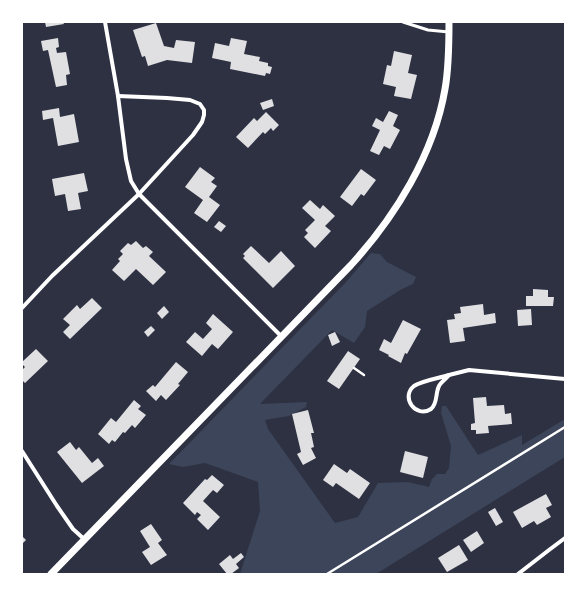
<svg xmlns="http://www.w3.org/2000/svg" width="587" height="596" viewBox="0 0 587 596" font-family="Bitter,serif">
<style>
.green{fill:#3c4559}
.building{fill:#e0e0e3}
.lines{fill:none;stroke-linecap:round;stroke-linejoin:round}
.path{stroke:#fff;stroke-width:2.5}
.service{stroke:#fff;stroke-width:3}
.minor{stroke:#fff;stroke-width:4}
.tertiary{stroke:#fff;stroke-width:7}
</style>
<rect width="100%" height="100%" fill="#2d3142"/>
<path class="green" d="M371 253 380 254 387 262 416 277 413 284 402 289 367 311 365 327 354 343 332 330 260 404 307 402 306 407 289 416 265 420 268 429 335 523 358 517 378 483 408 482 429 487 432 479 437 474H445L449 468 451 446 441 413 442 406H446L478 455 522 435V445L565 419V457L376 574H240L260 511 258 482 205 463 183 467 169 464 347 281Z"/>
<g class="building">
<path d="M45 22H63L64 24 46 27Z"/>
<path d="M156 23 164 46 174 48 176 40 195 42 192 63 167 60 148 66 145 56 142 57 133 30Z"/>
<path d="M58 38 59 47 56 48 57 53 66 52 70 74 66 75 67 85 56 87 48 50 43 51 41 41Z"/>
<path d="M231 38 247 41 244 54 260 57 259 61 268 63V66L272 67 270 74 266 73 265 76 230 69 231 62 212 58 215 43 229 46Z"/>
<path d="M394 51 412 55 408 73 417 75 411 99 394 96 396 87 383 84 387 65 391 66Z"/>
<path d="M272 99 274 106 263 110 260 103Z"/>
<path d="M59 108 60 117 74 114 79 142 58 146 53 118 43 120 42 111Z"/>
<path d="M389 111 398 115 393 126 400 130 390 149 384 146 379 155 370 151 380 130 372 126 376 118 383 122Z"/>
<path d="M266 112 279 125 273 131 271 128 265 134 263 132 248 148 236 137 254 118 257 121Z"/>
<path d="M200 167 215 178 211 182 217 186 209 197 220 205 207 222 194 213 203 200 185 187Z"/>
<path d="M361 169 376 180 364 196 361 194 352 206 340 197Z"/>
<path d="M84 173 88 191 78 193 81 209 68 211 65 194 55 196 52 179Z"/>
<path d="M310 200 320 209 323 205 335 216 325 226 331 231 315 248 304 237 308 233 305 230 315 220 302 208Z"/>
<path d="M219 221 226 226 221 232 214 227Z"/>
<path d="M136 241 143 248 146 246 153 252 149 256 166 272 153 285 136 269 124 281 112 270 120 261 118 259 123 254 120 251 128 243 131 245Z"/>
<path d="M251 246 269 263 281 251 295 266 273 288 243 258 245 256 243 254Z"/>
<path d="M533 289 548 290V297H554L553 306H526V296H533Z"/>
<path d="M92 298 102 308 70 339 63 332 70 325 63 319 77 305 80 309Z"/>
<path d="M483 304 484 315 495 313 496 323 463 328 465 341 450 343 447 320 455 319 454 314 461 313 460 307Z"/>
<path d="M164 306 169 312 162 319 157 313Z"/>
<path d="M531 309 532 325 518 326 517 310Z"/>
<path d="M213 314 233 332 218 349 212 344 202 356 186 342 195 332 203 339 212 329 206 323Z"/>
<path d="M403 320 421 329 407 354 405 353 401 363 388 356 389 355 379 350 384 339 391 343Z"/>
<path d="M151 326 155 330 148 337 144 332Z"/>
<path d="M335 332 340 342 332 346 328 335Z"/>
<path d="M36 349 48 361 25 383 22 380V370L25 367 22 364V362Z"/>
<path d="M348 351 360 359 339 389 327 381Z"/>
<path d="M176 362 188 372 178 384 180 385 166 400 161 395 156 401 146 391 153 385 155 387Z"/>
<path d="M486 397 487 406 504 405 505 414 511 413 512 424 488 426 489 433 476 434V430H471V424L475 423 473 398Z"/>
<path d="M134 400 141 406 138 409 146 415 135 428 132 425 125 433 123 432 115 442 112 440 109 444 98 434 111 418 116 422Z"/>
<path d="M308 410 314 433H311L314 447 311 448 316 458 303 465 297 454 301 452 292 414Z"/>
<path d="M70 442 76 450 79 447 92 463 98 458 104 466 82 483 57 452Z"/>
<path d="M405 451 428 457 423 478 400 472Z"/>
<path d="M334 464 347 473 350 469 370 483 359 499 336 483 333 487 323 480Z"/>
<path d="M212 475 224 485 217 493 213 490 203 501 220 517 208 530 197 519 201 515 197 512 195 515 183 503 205 479 207 480Z"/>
<path d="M546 494 552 505 546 508 551 517 537 525 534 521 522 528 513 512Z"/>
<path d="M495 508 503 522 496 526 488 512Z"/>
<path d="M151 524 162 540 158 543 167 555 151 565 142 552 150 547 140 531Z"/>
<path d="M477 531 484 543 471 552 463 540Z"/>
<path d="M22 536 26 540 22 544Z"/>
<path d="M459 545 468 560 447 572 438 558Z"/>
<path d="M241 553 244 557 236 564 239 568 231 574H227L219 564 230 555 233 559Z"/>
</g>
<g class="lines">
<g class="path">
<path d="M354 368 364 375"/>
<path d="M327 574 565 427"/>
</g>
<path class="service" d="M403 22 428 30 449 32"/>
<g class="minor">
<path d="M105 22 118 96 126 159 131 181 139 194 282 337"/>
<path d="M22 308 52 276 139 194 193 135 202 122 204 115V110L200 104 190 100 167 98 118 96"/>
<path d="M449 375C446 379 441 382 439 386 435 394 438 403 431 409 416 419 400 397 414 386 421 381 440 378 449 375Z"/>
<path d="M449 375 469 370 565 379"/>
<path d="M22 451 57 506 73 529 84 539"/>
<path d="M518 574 549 550 565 538"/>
</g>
<path class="tertiary" d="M51 574 351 265C395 217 434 154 445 89 449 67 449 44 449 22"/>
</g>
<rect width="587" height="596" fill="none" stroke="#ffffff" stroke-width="46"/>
</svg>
